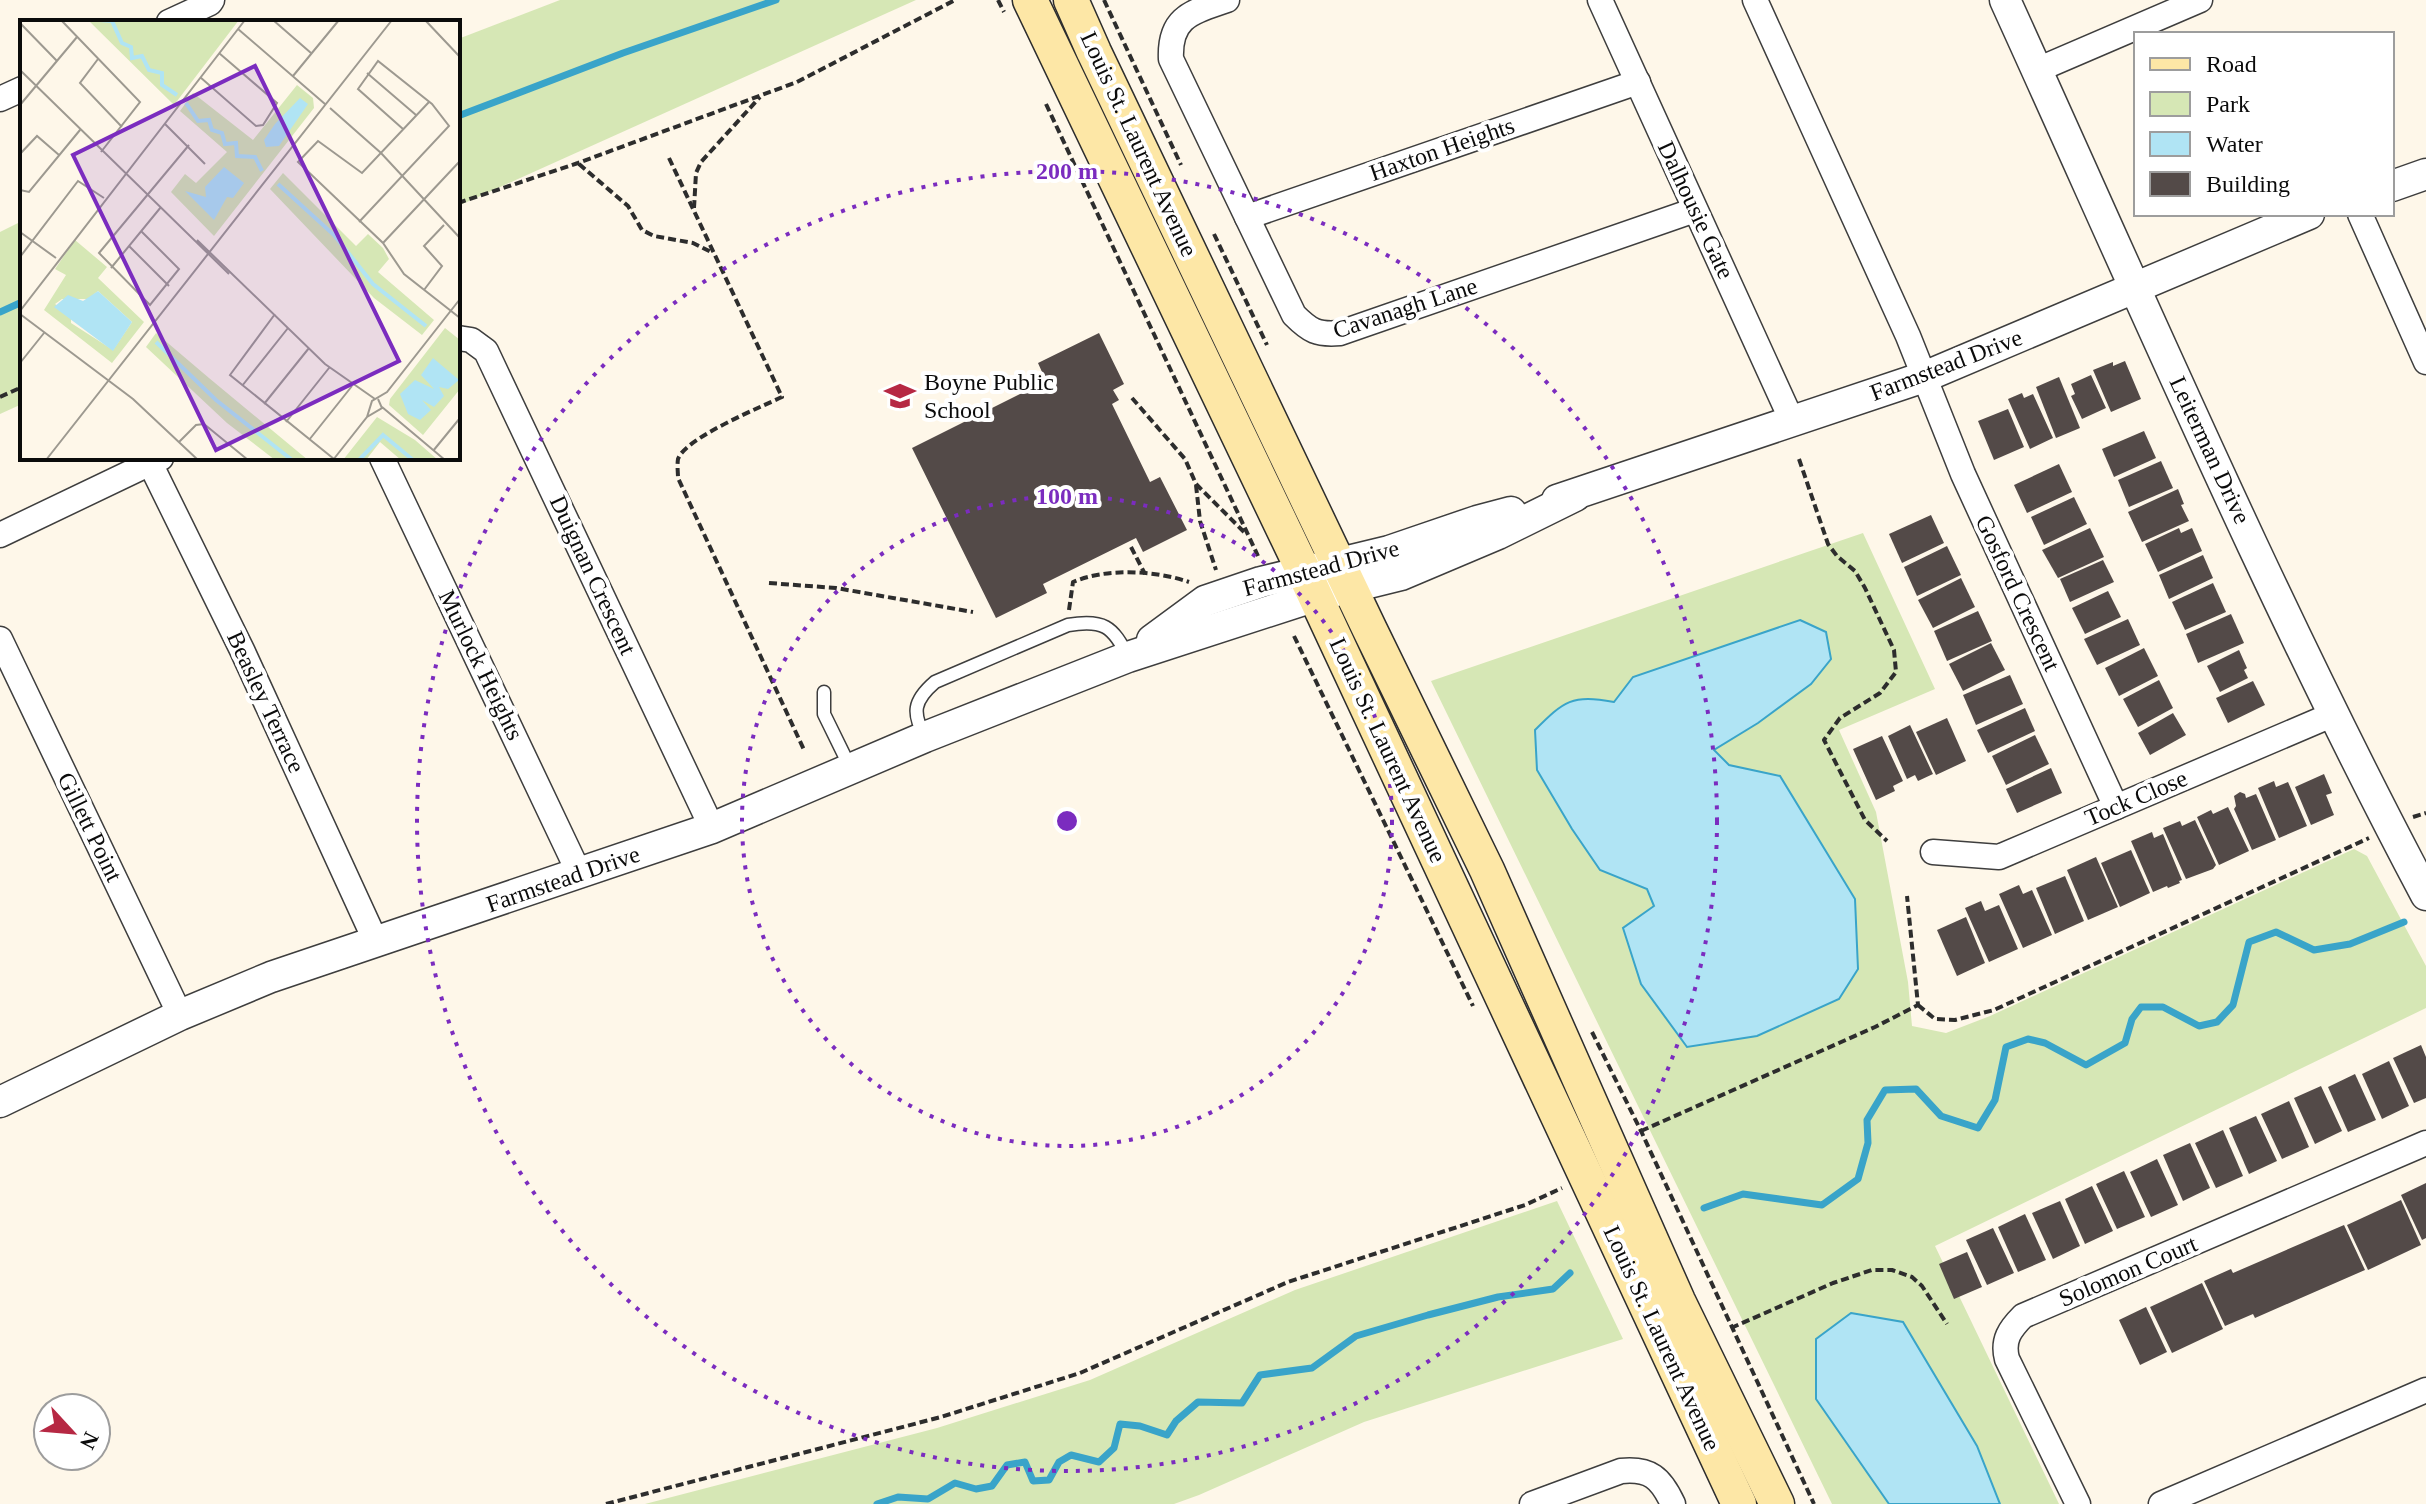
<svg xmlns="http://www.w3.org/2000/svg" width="2426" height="1504" viewBox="0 0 2426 1504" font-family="'Times New Roman',serif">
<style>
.green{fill:#d6e7b5}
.water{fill:#b0e4f4;stroke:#39a4c9;stroke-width:2}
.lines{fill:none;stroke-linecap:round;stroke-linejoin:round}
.stream{stroke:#39a4c9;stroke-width:7}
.building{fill:#534a48}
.service-casing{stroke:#3e3e3e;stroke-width:15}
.minor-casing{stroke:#3e3e3e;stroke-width:27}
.tertiary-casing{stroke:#3e3e3e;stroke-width:33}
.secondary-casing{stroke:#2d2d2d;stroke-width:37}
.path{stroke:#2d2d2d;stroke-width:4;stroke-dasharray:8 4;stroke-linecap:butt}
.service{stroke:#fff;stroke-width:12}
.minor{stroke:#fff;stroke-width:24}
.tertiary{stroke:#fff;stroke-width:30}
.secondary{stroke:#fde7a6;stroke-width:34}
.ring{fill:none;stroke:#7b2cbf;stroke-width:4;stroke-dasharray:4 8}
.labels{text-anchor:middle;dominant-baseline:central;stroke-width:8;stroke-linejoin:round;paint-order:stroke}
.street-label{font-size:24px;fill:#0b0b0b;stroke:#fff}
.poi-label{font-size:24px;fill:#0b0b0b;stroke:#fff;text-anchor:start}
.inset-river{fill:none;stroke:#b0e4f4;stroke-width:4}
.inset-road{fill:none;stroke:#9d9990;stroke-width:2}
.view{fill:#7b2cbf;fill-opacity:0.15;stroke:#7b2cbf;stroke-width:4}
.inset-edge{fill:none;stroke:#0b0b0b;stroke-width:4}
.centre{fill:#7b2cbf;stroke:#fff;stroke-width:4}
.ring-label{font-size:24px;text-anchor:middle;font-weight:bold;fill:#7b2cbf;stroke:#fff;stroke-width:8;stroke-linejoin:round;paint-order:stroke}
</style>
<rect width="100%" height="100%" fill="#fef7e9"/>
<g class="green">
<path d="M560 0H916L458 206V39Z"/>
<path d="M22 221V404L0 414V232Z"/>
<path d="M1863 533 1935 689 1839 730 1876 812 1908 982 1912 1026 1946 1033 1990 1016 2354 849 2367 856 2426 966V1008L1935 1246 2059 1504H1832L1431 681Z"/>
<path d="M1557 1201 1623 1339 1364 1422 1199 1495 1174 1504H645L937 1428 1090 1380 1295 1290Z"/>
</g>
<g class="water">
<path d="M1800 620 1826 632 1831 659 1811 684 1758 723 1714 750 1729 765 1780 776 1855 899 1858 969 1839 999 1757 1036 1687 1047 1641 984 1623 928 1654 906 1647 889 1600 870 1572 829 1537 770 1535 730C1564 701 1572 694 1614 702L1633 677Z"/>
<path d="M1851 1313 1903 1322 1977 1446 2000 1504H1889L1816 1399V1339Z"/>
</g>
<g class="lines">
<g class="stream">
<path d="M458 116 623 53 776 0"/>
<path d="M0 312 22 302"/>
<path d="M1704 1208 1743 1194 1822 1205 1858 1179 1868 1143 1867 1120 1885 1090 1916 1089 1941 1116 1978 1128 1995 1100 2006 1047 2028 1039 2045 1043 2086 1065 2125 1043 2132 1019 2141 1007H2163L2199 1026 2217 1022 2233 1005 2249 942 2276 932 2314 950 2350 944 2404 922"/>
<path d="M877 1504 898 1497 928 1499 955 1483 976 1489 992 1486 1007 1465 1025 1462 1033 1481 1049 1480 1059 1462 1071 1455 1099 1462 1114 1448 1120 1424 1140 1426 1167 1435 1176 1421 1198 1402 1242 1403 1260 1375 1312 1368 1356 1336 1428 1315 1498 1297 1553 1289 1570 1273"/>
</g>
</g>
<g class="building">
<path d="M1099 333 1124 384 1113 390 1119 400 1112 404 1150 482 1160 477 1187 530 1143 552 1136 538 1043 584 1047 593 996 618 912 448 1046 381 1038 363Z"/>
<path d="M2125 361 2141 399 2111 412 2093 370 2113 362V366Z"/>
<path d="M2091 375 2106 408 2082 419 2071 396 2075 394 2071 384Z"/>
<path d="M2059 377 2080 428 2056 438 2036 387Z"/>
<path d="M2022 393 2024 398 2033 394 2053 438 2030 449 2008 399Z"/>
<path d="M2008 409 2024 447 1994 460 1978 421Z"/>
<path d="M2144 431 2156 458 2114 477 2102 449Z"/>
<path d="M2161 461 2173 488 2129 507 2118 480Z"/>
<path d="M2059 464 2072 492 2027 513 2014 485Z"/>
<path d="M2178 489 2184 504 2181 505 2189 521 2142 542 2128 512Z"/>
<path d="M2074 497 2087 524 2044 545 2031 517Z"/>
<path d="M1931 515 1944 543 1902 563 1889 534Z"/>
<path d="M2090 528 2104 557 2058 578 2042 550Z"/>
<path d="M2179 528 2181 533 2192 528 2202 551 2158 572 2145 544Z"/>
<path d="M1947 546 1961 575 1917 596 1904 567Z"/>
<path d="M2203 555 2213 578 2169 599 2159 575Z"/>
<path d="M2103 560 2114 582 2070 602 2060 579Z"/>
<path d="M1961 578 1975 607 1933 628 1918 600Z"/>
<path d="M2213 583 2226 612 2185 630 2172 602Z"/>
<path d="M2108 591 2121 617 2085 634 2072 608Z"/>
<path d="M1978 611 1992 641 1947 661 1934 631Z"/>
<path d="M2231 614 2244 643 2198 663 2186 634Z"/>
<path d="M2128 619 2140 645 2097 665 2084 639Z"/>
<path d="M1991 643 2005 670 1963 691 1949 664Z"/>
<path d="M2144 648 2158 676 2119 696 2105 668Z"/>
<path d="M2239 650 2247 668 2244 670 2248 678 2220 692 2207 666Z"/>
<path d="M2010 675 2023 704 1976 725 1963 695Z"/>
<path d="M2159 680 2173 708 2138 727 2123 699Z"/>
<path d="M2253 681 2265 705 2228 723 2216 698Z"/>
<path d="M2025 708 2035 731 1988 753 1977 730Z"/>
<path d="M2173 713 2186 735 2150 755 2138 733Z"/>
<path d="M1947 718 1966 761 1936 775 1916 732Z"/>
<path d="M1910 725 1933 774 1918 781 1915 775 1907 779 1888 736Z"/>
<path d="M2035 735 2049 764 2006 785 1992 756Z"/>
<path d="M1882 736 1903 781 1893 786 1895 791 1876 800 1853 749Z"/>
<path d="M2051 768 2062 793 2017 813 2006 789Z"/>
<path d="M2324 774 2332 793 2326 795 2334 815 2311 825 2295 787Z"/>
<path d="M2274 781 2276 787 2288 782 2307 826 2279 838 2258 788Z"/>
<path d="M2240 792 2245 794 2246 798 2256 794 2276 840 2252 850 2234 809 2236 806 2234 796Z"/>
<path d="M2228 807 2249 851 2219 865 2197 817 2211 810 2213 814Z"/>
<path d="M2195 820 2216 865 2213 869 2186 879 2163 828 2180 821 2182 826Z"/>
<path d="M2152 832 2154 838 2163 834 2182 880 2179 881 2180 883 2168 888 2167 886 2153 892 2131 841Z"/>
<path d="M2131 850 2150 893 2120 907 2101 863Z"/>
<path d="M2096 857 2118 907 2088 920 2067 870Z"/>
<path d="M2065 876 2084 921 2055 934 2036 888Z"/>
<path d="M2019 885 2023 894 2032 890 2052 935 2023 948 1999 894Z"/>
<path d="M1981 901 1985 911 1999 905 2018 949 1989 962 1965 908Z"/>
<path d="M1966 917 1985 963 1957 976 1937 930Z"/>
<path d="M2421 1045 2426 1057V1098L2414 1103 2393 1058Z"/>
<path d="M2389 1061 2409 1106 2382 1119 2362 1074Z"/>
<path d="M2355 1074 2376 1120 2348 1132 2328 1087Z"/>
<path d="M2321 1086 2342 1131 2315 1144 2294 1098Z"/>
<path d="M2289 1101 2309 1147 2282 1159 2261 1114Z"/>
<path d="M2256 1116 2277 1161 2249 1174 2229 1128Z"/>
<path d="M2223 1130 2243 1176 2216 1188 2195 1143Z"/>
<path d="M2190 1143 2210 1188 2183 1201 2163 1155Z"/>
<path d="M2157 1159 2178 1205 2151 1217 2130 1172Z"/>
<path d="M2124 1171 2145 1217 2117 1229 2096 1184Z"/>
<path d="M2426 1183V1238L2422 1240 2401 1195Z"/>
<path d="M2092 1186 2113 1231 2085 1244 2065 1199Z"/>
<path d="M2401 1200 2421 1245 2368 1270 2347 1225Z"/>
<path d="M2060 1201 2080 1246 2053 1259 2032 1213Z"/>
<path d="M2025 1214 2046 1260 2018 1272 1998 1227Z"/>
<path d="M2344 1225 2365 1270 2255 1318 2253 1314 2225 1326 2204 1281 2231 1269 2233 1273Z"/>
<path d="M1993 1228 2014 1273 1987 1285 1966 1240Z"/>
<path d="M1967 1252 1982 1287 1954 1299 1939 1264Z"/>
<path d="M2202 1283 2223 1329 2172 1353 2150 1307Z"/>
<path d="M2146 1307 2167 1352 2140 1365 2119 1320Z"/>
</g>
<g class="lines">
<defs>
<g id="service">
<path d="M824 692V714L850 767"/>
<path d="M925 737C912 713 913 701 935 682L1068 625C1103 619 1113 626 1128 657"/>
</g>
<g id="minor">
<path d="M1227 0C1193 12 1169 16 1171 59L1294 315C1310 331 1317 335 1340 333L1695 210"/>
<path d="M1600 0 1792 421"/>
<path d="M1755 0 1908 336 1963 474 2116 807"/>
<path d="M169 22 210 3 212 0"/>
<path d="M2037 70 2200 0"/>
<path d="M0 99 22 89"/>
<path d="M2360 214 2426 362"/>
<path d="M1247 217 1638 82"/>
<path d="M458 338 471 340 486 351 712 828"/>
<path d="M382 458 579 873"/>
<path d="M150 463 242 650 376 942"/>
<path d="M0 535 161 458"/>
<path d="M0 639 180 1015"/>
<path d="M1933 852 1999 857 2334 714"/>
<path d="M1532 1504 1621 1471C1650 1468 1661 1478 1673 1504"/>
<path d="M2078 1504 2007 1359C2002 1340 2010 1329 2023 1316L2426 1143"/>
<path d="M2161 1504 2426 1390"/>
</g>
<g id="tertiary">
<path d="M2005 0C2141 299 2272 605 2426 895"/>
<path d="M2392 186 2426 174"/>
<path d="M1557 500 1924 377 2309 214"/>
<path d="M1152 640 1205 601 1261 582 1389 551 1477 521 1511 512"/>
<path d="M0 1102 180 1015 271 977 712 828 925 737 1128 657 1316 596 1401 575 1498 534 1575 496"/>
</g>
<g id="secondary">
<path d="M1030 0 1304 572 1739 1504"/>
<path d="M1071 0 1094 52 1369 628 1487 870 1678 1301 1777 1504"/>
</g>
</defs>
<use href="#service" class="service-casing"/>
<use href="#minor" class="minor-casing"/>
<use href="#tertiary" class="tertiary-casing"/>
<use href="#secondary" class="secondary-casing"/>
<g class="path">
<path d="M998 0 1004 12"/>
<path d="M1104 0 1181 165"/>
<path d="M1046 104 1258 556"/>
<path d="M669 158 782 397C761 407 685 438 678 459 677 465 678 473 678 478L805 752"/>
<path d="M579 164 628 206 642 230 654 236 693 243 713 253"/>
<path d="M458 203 578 163 797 82 955 0"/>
<path d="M694 208 696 173 701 162 760 97"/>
<path d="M1214 234 1267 345"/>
<path d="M0 397 22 387"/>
<path d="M1132 398 1185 459 1196 484 1246 534"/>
<path d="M1799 459 1828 544 1837 556 1855 571 1865 588 1894 650 1896 672 1880 693 1840 718 1824 740 1865 820 1887 841"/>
<path d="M1196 485 1200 521 1216 570"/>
<path d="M1131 547 1145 574"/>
<path d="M769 583 836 588 973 612"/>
<path d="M1069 610 1073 582C1106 568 1154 570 1189 582"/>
<path d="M1294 636 1473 1006"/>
<path d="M2413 817 2426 813"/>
<path d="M1918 1005 1935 1019 1955 1020 1994 1010 2369 838"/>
<path d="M1592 1032 1641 1131 1814 1504"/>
<path d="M1641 1131 1875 1027 1918 1005 1907 896"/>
<path d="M1731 1328 1833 1283 1872 1270H1892L1912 1277 1922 1286 1947 1324"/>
<path d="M606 1504 941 1417 1080 1373 1288 1282 1525 1205 1562 1188"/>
</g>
<use href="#service" class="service"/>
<use href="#minor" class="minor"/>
<use href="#tertiary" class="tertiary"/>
<use href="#secondary" class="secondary"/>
</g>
<g class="ring">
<circle cx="1067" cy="821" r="325"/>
<circle cx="1067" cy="821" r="650"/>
</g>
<defs>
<symbol id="school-bare" viewBox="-9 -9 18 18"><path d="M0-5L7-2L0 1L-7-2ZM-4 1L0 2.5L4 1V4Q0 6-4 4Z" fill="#b62843" stroke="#fff" stroke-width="2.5" paint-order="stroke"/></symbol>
</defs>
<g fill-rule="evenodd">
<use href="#school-bare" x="878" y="374" width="44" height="44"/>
</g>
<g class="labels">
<g class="street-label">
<text transform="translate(1139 144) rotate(65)">Louis St. Laurent Avenue</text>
<text transform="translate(1442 149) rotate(-19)">Haxton Heights</text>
<text transform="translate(1696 210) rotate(65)">Dalhousie Gate</text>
<text transform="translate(1405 308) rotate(-18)">Cavanagh Lane</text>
<text transform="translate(1946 365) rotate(-21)">Farmstead Drive</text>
<text transform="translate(2210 450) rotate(65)">Leiterman Drive</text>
<text transform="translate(1321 568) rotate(-15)">Farmstead Drive</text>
<text transform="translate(593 575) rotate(65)">Duignan Crescent</text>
<text transform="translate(2018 593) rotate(65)">Gosford Crescent</text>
<text transform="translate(481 665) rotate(64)">Murlock Heights</text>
<text transform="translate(266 702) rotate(65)">Beasley Terrace</text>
<text transform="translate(1388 750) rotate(65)">Louis St. Laurent Avenue</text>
<text transform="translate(2136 798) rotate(-23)">Tock Close</text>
<text transform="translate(90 827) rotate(64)">Gillett Point</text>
<text transform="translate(563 879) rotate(-19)">Farmstead Drive</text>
<text transform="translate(2128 1271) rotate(-23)">Solomon Court</text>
<text transform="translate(1662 1338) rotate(65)">Louis St. Laurent Avenue</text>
</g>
<g class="poi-label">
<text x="924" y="382">Boyne Public<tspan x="924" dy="28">School</tspan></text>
</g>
</g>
<g transform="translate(20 20)">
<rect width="440" height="440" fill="#fef7e9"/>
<path d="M68 0 95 1 219 0 154 85ZM277 65 293 78 294 88 194 216 151 172 165 154 176 163 207 132 160 91 173 73 233 120ZM263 153 336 226 348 214 363 228 369 239 358 252 414 300 402 315 354 278 250 169ZM55 220 87 247 78 258 124 302 92 343 24 290 46 255 35 249ZM78 271 112 302 93 330 51 303V294L35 284 42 279H68ZM425 308 440 320V369L403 415 369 385 370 379ZM136 313 189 358 288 440H255L207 403 126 327ZM357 397 395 420 418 440H381L360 422 346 440H323Z" fill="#d6e7b5" fill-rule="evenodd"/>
<path d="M280 78 288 84 259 126 246 127 244 120 255 104ZM204 147 224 163 213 178 207 177 194 200 165 171 186 177 185 167ZM78 271 112 302 93 331 34 287 48 275 63 281ZM413 338 439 360 428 369 419 367 424 376 414 387 402 380 411 390 400 400 388 394 380 374 395 360 414 369 401 355Z" fill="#b0e4f4"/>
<path class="inset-river" d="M80 0 92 1 102 23 111 27 112 38 122 36 129 50 142 53V65L157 75M166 83 178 101 189 100 192 110 202 113 205 124 216 123 217 136 235 137 242 151M258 164 314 215 353 264 406 306M136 322 196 380 272 440M339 440 363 415 393 440"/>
<path class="inset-road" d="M41 0 120 82 81 132M253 0 291 33M405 0 440 37M0 3 37 41M218 9 305 84M78 39 60 63 102 107M0 50 209 254M347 53 396 95M273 56 319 0M180 57 236 106 243 105 257 83 199 33M409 82 342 153 298 121 278 142 363 223 384 254 440 298M0 85 57 17M310 88 361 133 440 218M145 104 185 144M0 134 17 116 39 135M0 170 9 172 60 110M339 202 429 106 412 84 358 41 338 69 383 109M121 211 159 249 130 285 79 233 169 125M0 212 36 238M177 220 305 344 355 379M363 223 440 141M109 226 149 266M0 237 58 161 84 178M91 248 141 187M404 270 422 246 404 226 424 205M0 291 225 0M0 294 113 379 178 440M255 294 210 355 314 439M0 343 24 313M222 366 268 308M244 384 289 328M362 387 425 440M347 397 352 381 367 372 440 279M266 402 309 348M289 420 332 366M159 422 176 405 184 404 228 440M413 431 440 398M26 440 372 0M313 440 347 397 362 388 358 379"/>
<path class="view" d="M235 46 379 341 196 430 53 135Z"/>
<rect width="440" height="440" class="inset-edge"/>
</g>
<circle cx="1067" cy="821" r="12" class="centre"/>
<g class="ring-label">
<text x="1067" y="179">200 m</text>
<text x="1067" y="504">100 m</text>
</g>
<rect x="2134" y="32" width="260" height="184" fill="#ffffff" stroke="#9d9d9d" stroke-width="2"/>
<rect x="2150" y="58" width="40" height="12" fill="#fde7a6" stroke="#9d9d9d" stroke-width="2"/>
<text x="2206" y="72" font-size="24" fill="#0b0b0b">Road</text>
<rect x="2150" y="92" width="40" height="24" fill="#d6e7b5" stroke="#9d9d9d" stroke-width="2"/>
<text x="2206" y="112" font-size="24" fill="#0b0b0b">Park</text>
<rect x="2150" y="132" width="40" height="24" fill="#b0e4f4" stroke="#9d9d9d" stroke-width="2"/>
<text x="2206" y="152" font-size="24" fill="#0b0b0b">Water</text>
<rect x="2150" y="172" width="40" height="24" fill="#534a48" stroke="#9d9d9d" stroke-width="2"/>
<text x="2206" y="192" font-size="24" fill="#0b0b0b">Building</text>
<g transform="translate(72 1432) rotate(116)"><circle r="38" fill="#ffffff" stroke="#9d9d9d" stroke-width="2"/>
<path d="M0-6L14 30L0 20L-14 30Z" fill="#b62843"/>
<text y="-12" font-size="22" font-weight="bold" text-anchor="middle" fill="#0b0b0b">N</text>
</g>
</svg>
